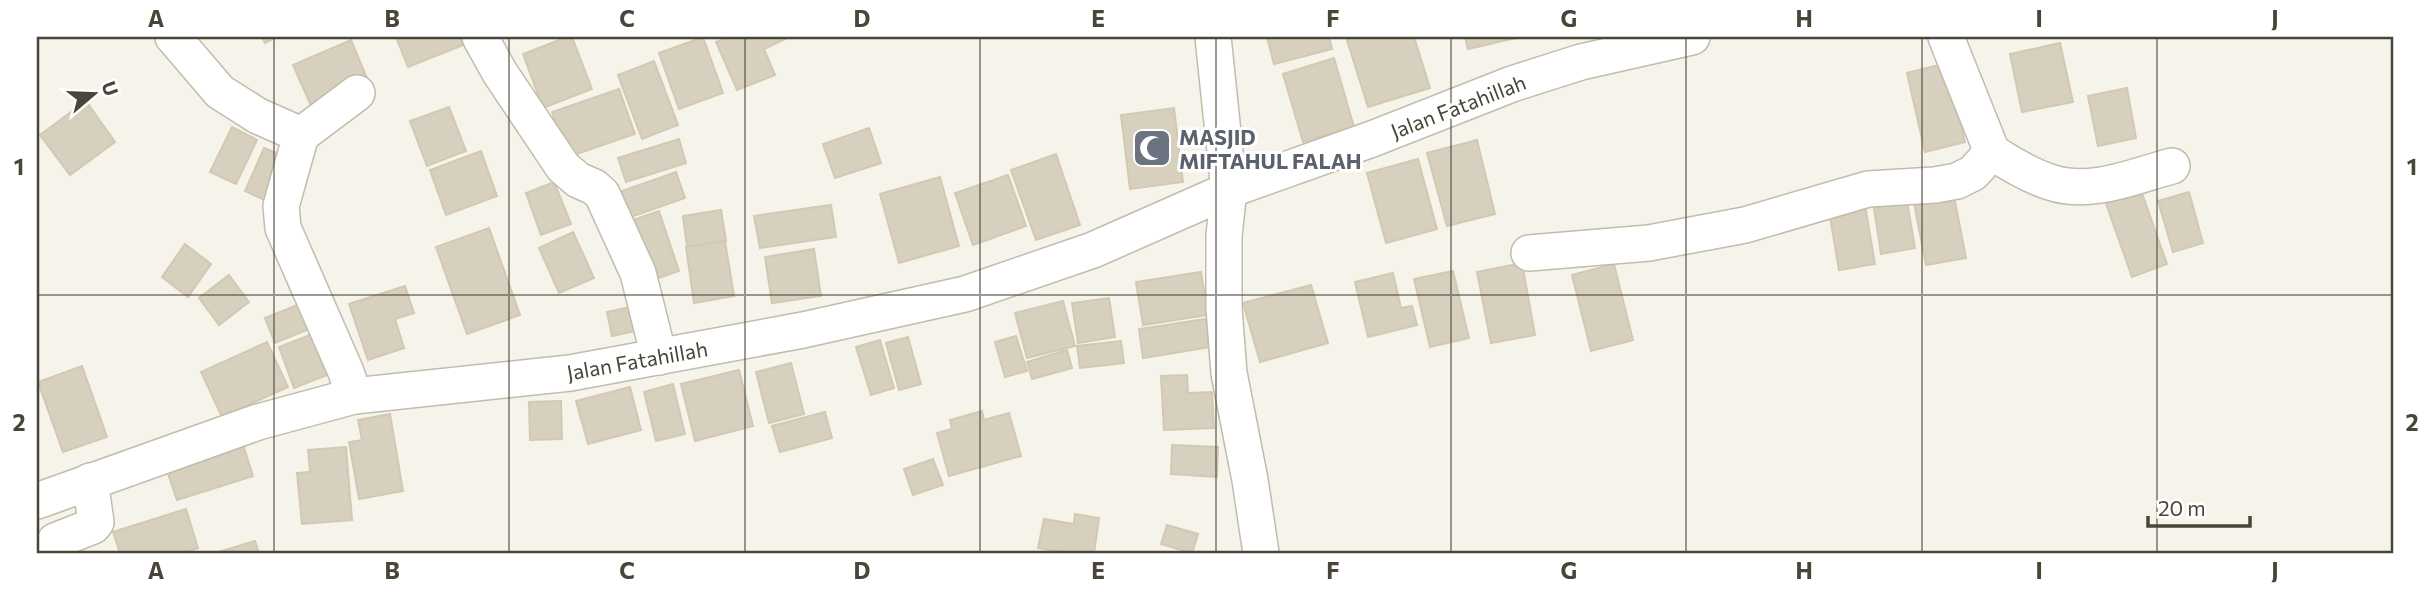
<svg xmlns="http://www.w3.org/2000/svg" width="2431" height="590" viewBox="0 0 2431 590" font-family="Commissioner,sans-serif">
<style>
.building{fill:#d7d0bf;stroke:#d2c9b2;stroke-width:2}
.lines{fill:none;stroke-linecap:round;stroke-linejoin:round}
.minor-casing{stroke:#c1bcac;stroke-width:38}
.minor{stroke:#fff;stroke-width:35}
.grid{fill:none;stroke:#494538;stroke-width:2;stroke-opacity:0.55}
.labels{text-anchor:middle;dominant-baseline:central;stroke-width:6;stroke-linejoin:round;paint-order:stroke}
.street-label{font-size:21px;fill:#494538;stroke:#fff}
.worship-label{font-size:21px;font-weight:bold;fill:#5b616d;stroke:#fff;text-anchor:start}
.neatline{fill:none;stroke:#494538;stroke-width:2.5}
.grid-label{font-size:23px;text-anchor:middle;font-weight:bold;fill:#494538}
</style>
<rect width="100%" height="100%" fill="#f5f3ea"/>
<g class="building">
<path d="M262 37H277L265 43Z"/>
<path d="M396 37H463L466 44 408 67Z"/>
<path d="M567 37H572L592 89 543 108 523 54Z"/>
<path d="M703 37 723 93 679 109 659 53Z"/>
<path d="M728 37H784L785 39 764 49 775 75 737 90 716 42Z"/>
<path d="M1267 37H1329L1332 49 1274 64Z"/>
<path d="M1346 37H1414L1430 88 1368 107Z"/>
<path d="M1465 37H1520L1468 49Z"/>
<path d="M351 40 369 83 312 108 293 65Z"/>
<path d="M2060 43 2073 102 2022 112 2010 54Z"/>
<path d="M1334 58 1354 127 1303 142 1283 74Z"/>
<path d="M654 61 678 125 642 139 618 75Z"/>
<path d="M1947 63 1965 142 1925 152 1907 73Z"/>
<path d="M2127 88 2136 138 2098 146 2088 96Z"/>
<path d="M619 89 635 134 568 157 552 112Z"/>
<path d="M86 101 115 142 70 175 40 135Z"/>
<path d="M449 107 466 151 427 166 410 121Z"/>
<path d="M1174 108 1183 182 1130 189 1121 115Z"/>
<path d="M232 127 257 140 236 184 210 172Z"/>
<path d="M869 128 881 163 835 178 823 144Z"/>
<path d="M679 139 686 163 626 182 618 158Z"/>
<path d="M1477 140 1495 214 1447 226 1427 153Z"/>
<path d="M264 148 290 159 271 203 245 191Z"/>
<path d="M481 151 497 196 446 215 430 170Z"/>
<path d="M1056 154 1080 225 1036 240 1011 170Z"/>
<path d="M1418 159 1437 229 1386 243 1367 173Z"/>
<path d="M676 172 685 198 628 218 619 192Z"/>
<path d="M1008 175 1026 226 973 245 955 193Z"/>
<path d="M940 177 959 246 899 263 880 194Z"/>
<path d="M554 182 571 224 541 235 526 193Z"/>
<path d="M2138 182 2167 264 2132 277 2103 195Z"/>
<path d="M1905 190 1915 248 1881 254 1872 195Z"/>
<path d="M1953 191 1966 258 1926 265 1913 198Z"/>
<path d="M2189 192 2203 243 2173 252 2158 201Z"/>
<path d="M831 205 836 237 760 248 754 216Z"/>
<path d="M1865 205 1875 264 1839 270 1829 211Z"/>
<path d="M721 210 726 241 687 247 683 216Z"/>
<path d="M659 211 679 271 653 280 633 220Z"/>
<path d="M489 228 520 315 467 334 436 247Z"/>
<path d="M573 232 594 278 559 293 539 248Z"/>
<path d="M725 241 734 296 694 303 686 247Z"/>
<path d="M185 244 211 264 188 297 162 277Z"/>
<path d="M814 249 821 296 772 303 765 257Z"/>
<path d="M1522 263 1535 335 1491 343 1477 272Z"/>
<path d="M1614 264 1633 340 1591 351 1572 275Z"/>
<path d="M1453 271 1469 338 1430 347 1414 279Z"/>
<path d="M1201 272 1208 315 1143 325 1136 282Z"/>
<path d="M1393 273 1401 308 1412 306 1417 325 1368 337 1355 282Z"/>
<path d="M229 275 249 302 219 325 199 298Z"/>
<path d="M1311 285 1328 343 1260 362 1243 303Z"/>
<path d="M405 286 414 313 395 319 404 348 368 360 349 304Z"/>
<path d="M1109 298 1115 337 1078 343 1072 303Z"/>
<path d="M307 301 317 326 275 343 265 318Z"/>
<path d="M1063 301 1075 346 1027 358 1015 313Z"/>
<path d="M639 305 644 329 612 336 607 312Z"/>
<path d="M1206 319 1211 347 1143 358 1139 329Z"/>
<path d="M320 331 335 372 294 388 279 347Z"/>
<path d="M1016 336 1027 371 1005 377 995 342Z"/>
<path d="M908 337 921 384 899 390 886 343Z"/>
<path d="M880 340 894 388 871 395 856 347Z"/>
<path d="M1121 341 1124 363 1080 368 1077 346Z"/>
<path d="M267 342 288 387 222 417 201 372Z"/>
<path d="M1067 350 1072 368 1032 379 1027 362Z"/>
<path d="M791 363 804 414 769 423 756 372Z"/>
<path d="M82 366 107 437 63 452 38 382Z"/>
<path d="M739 370 753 426 695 441 681 384Z"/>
<path d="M1187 375 1188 393 1212 392 1214 428 1164 430 1161 376Z"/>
<path d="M673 384 685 434 656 441 644 392Z"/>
<path d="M630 387 641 430 588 444 576 401Z"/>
<path d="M561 401 562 439 530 440 529 402Z"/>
<path d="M982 411 984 420 1009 413 1021 456 949 476 937 433 952 429 950 420Z"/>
<path d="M825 412 832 438 780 452 772 426Z"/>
<path d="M390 414 403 491 359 499 349 442 362 440 358 420Z"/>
<path d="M241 438 253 476 177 500 164 462Z"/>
<path d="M1172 445 1218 447 1217 477 1171 474Z"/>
<path d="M346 447 352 520 302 524 297 473 310 472 308 450Z"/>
<path d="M933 459 943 485 913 495 904 469Z"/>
<path d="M186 509 198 548 182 553H120L113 532Z"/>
<path d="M1075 514 1099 518 1094 553H1067L1038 548 1044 519 1074 524Z"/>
<path d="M1167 525 1198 534 1192 553 1161 544Z"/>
<path d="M255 541 259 553H215Z"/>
</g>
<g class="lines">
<defs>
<g id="minor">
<path d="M173 37 220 92 258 116 301 135"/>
<path d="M480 37 500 73 563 167 578 180 594 187 602 194 638 273 659 357"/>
<path d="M1213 37 1229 190 1224 235V308L1229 373 1250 480 1261 553"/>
<path d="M1946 37 1992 152C2009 163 2030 176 2050 182 2090 196 2134 176 2172 166"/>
<path d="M1529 253 1649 243 1745 225 1868 189 1935 185 1957 181 1973 173 1992 152"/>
<path d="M354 396 346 372 283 228 281 206 301 135 357 93"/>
<path d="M37 501 258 422 354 396 570 373 803 330 965 294 1093 250 1229 190 1372 139 1512 84 1581 62 1692 37"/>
<path d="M54 553 55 541 93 526 96 522 90 481"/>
</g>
</defs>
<use href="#minor" class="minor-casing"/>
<use href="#minor" class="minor"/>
</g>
<path class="grid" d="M274 37V553M509 37V553M745 37V553M980 37V553M1216 37V553M1451 37V553M1686 37V553M1922 37V553M2157 37V553M37 295H2394"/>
<defs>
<symbol id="mosque-square" viewBox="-11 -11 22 22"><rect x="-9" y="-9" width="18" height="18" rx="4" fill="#6b7280" stroke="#fff"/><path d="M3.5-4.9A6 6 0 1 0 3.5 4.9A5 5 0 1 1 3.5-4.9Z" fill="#fff"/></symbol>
</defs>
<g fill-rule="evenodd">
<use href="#mosque-square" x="1130" y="126" width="44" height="44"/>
</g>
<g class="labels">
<g class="street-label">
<text transform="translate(1458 106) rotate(-21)">Jalan Fatahillah</text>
<text transform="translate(637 360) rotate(-10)">Jalan Fatahillah</text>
</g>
<g class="worship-label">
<text x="1179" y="136">MASJID<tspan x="1179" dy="24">MIFTAHUL FALAH</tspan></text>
</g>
</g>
<rect width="2431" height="590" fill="none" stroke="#ffffff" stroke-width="77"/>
<g transform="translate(94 94) rotate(71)" stroke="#ffffff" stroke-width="5" paint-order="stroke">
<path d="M0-5L12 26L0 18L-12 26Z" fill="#494538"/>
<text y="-10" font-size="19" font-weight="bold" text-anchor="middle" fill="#494538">U</text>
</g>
<path d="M2148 516v10h102v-10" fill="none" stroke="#494538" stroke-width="3.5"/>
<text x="2158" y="516" font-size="21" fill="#494538" stroke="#ffffff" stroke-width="5" paint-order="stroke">20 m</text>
<rect x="38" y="38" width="2354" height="514" class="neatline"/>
<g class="grid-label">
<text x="156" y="27">A</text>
<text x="392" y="27">B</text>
<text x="627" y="27">C</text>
<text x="862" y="27">D</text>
<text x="1098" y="27">E</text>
<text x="1333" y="27">F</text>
<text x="1569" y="27">G</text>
<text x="1804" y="27">H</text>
<text x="2039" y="27">I</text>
<text x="2275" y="27">J</text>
<text x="19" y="175">1</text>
<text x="2412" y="175">1</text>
<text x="19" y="431">2</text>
<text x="2412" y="431">2</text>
<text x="156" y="579">A</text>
<text x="392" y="579">B</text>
<text x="627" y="579">C</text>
<text x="862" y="579">D</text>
<text x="1098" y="579">E</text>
<text x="1333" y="579">F</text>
<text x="1569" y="579">G</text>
<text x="1804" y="579">H</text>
<text x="2039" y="579">I</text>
<text x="2275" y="579">J</text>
</g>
</svg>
